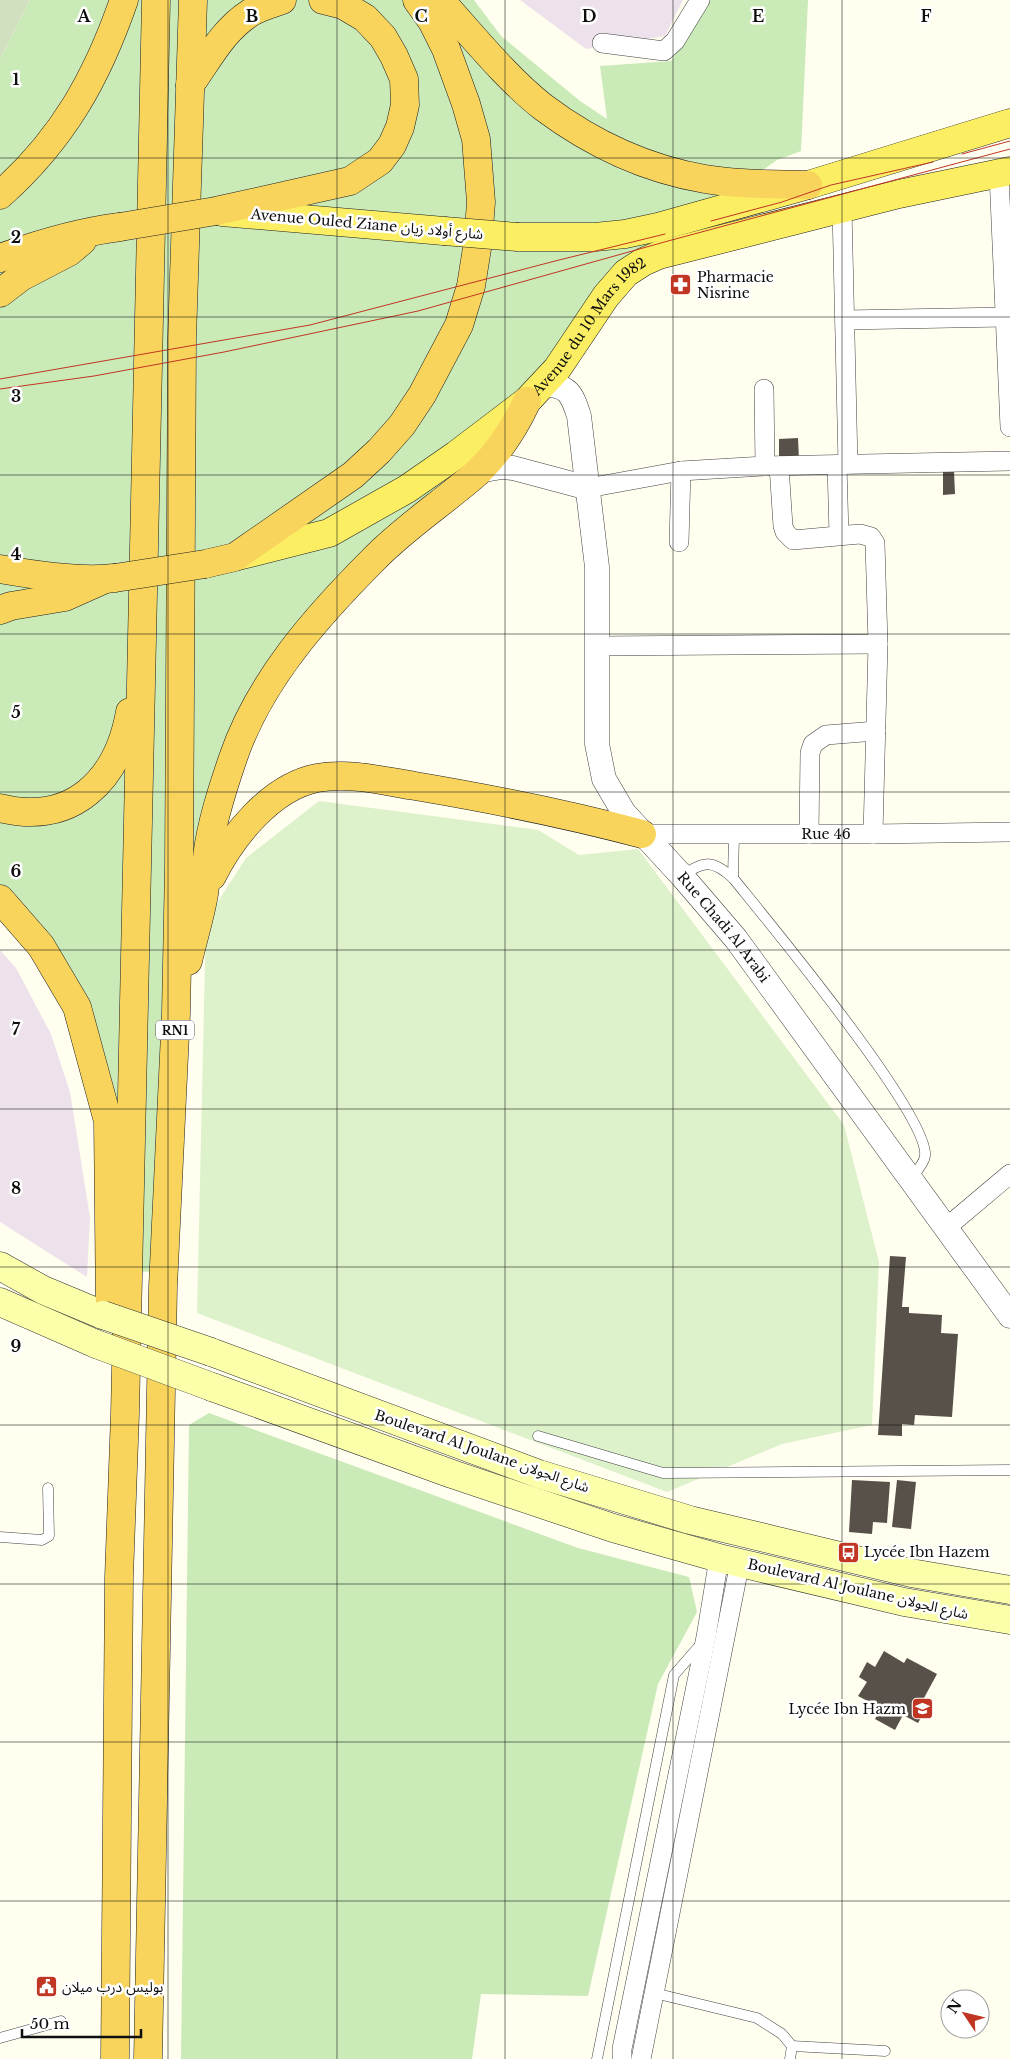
<svg xmlns="http://www.w3.org/2000/svg" width="1010" height="2059" viewBox="0 0 1010 2059" font-family="'Libre Baskerville','Noto Sans Arabic',serif">
<style>
.industrial{fill:#ede2ec}
.green{fill:#caeab8}
.cemetery{fill:#d1e1bf}
.pitch{fill:#ddf1ca}
.building{fill:#57514a}
.lines{fill:none;stroke-linecap:round;stroke-linejoin:round}
.service-casing{stroke:#414141;stroke-width:11}
.minor-casing{stroke:#414141;stroke-width:20}
.tertiary-casing{stroke:#414141;stroke-width:25}
.secondary-casing{stroke:#303030;stroke-width:29}
.primary-casing{stroke:#1f1f1f;stroke-width:29}
.trunk-casing{stroke:#1f1f1f;stroke-width:29}
.service{stroke:#fff;stroke-width:10}
.minor{stroke:#fff;stroke-width:19}
.tertiary{stroke:#fff;stroke-width:24}
.secondary{stroke:#fbffaa;stroke-width:28}
.primary{stroke:#fbee63;stroke-width:28}
.trunk{stroke:#f9d45c;stroke-width:28}
.tram{stroke:#c13523;stroke-width:1}
.secondary-bridge-casing{stroke:#303030;stroke-width:29;stroke-linecap:butt}
.primary-bridge-casing{stroke:#1f1f1f;stroke-width:29;stroke-linecap:butt}
.trunk-bridge-casing{stroke:#1f1f1f;stroke-width:29;stroke-linecap:butt}
.secondary-bridge{stroke:#fbffaa;stroke-width:28}
.primary-bridge{stroke:#fbee63;stroke-width:28}
.trunk-bridge{stroke:#f9d45c;stroke-width:28}
.grid{fill:none;stroke:#0e0e0e;stroke-width:1;stroke-opacity:0.55}
.labels{text-anchor:middle;dominant-baseline:central;stroke-width:5;stroke-linejoin:round;paint-order:stroke}
.shield{fill:#fff;stroke:#565656;stroke-width:1}
.shield-label{font-size:12px;font-weight:bold;fill:#0e0e0e}
.street-label{font-size:14px;fill:#0e0e0e;stroke:#fff}
.poi-label{font-size:14px;fill:#0e0e0e;stroke:#fff;text-anchor:start}
.grid-label{font-size:16px;text-anchor:middle;font-weight:bold;fill:#0e0e0e;stroke:#fff;stroke-width:5;stroke-linejoin:round;paint-order:stroke}
</style>
<rect width="100%" height="100%" fill="#fffeef"/>
<g class="industrial">
<path d="M520 0H683L665 36 586 49Z"/>
<path d="M0 950 16 968 51 1034 70 1092 90 1217 87 1277 0 1222Z"/>
</g>
<g class="green">
<path d="M30 0H474L501 36 580 101 607 119 600 66 671 61 709 0H808L801 151 777 160 624 267 556 357 461 467 258 686 187 909 167 1272 105 1271 100 1071 28 941 0 909V59Z"/>
<path d="M209 1413 578 1548 689 1577 697 1612 658 1684 588 1996 481 1994 472 2059H181L189 1425Z"/>
</g>
<path class="cemetery" d="M0 0H30L0 59Z"/>
<path class="pitch" d="M319 801 538 830 579 855 638 849 844 1125 879 1262 872 1425 782 1444 667 1492 197 1313 206 920 246 858Z"/>
<g class="building">
<path d="M798 438 799 460H779V439Z"/>
<path d="M943 471H954L955 494 943 495Z"/>
<path d="M890 1256 906 1257 902 1307H909V1313L942 1315 941 1333 958 1334 952 1417 915 1415 914 1425 902 1424V1436L878 1435Z"/>
<path d="M852 1480 890 1482 887 1523 873 1522 872 1534 849 1532Z"/>
<path d="M897 1480 916 1482 911 1529 892 1527Z"/>
<path d="M884 1651 904 1663 907 1658 937 1674 924 1698 930 1702 918 1723 903 1715 895 1730 875 1719 881 1708 858 1696 867 1682 859 1677 867 1662 875 1667Z"/>
</g>
<g class="lines">
<defs>
<g id="service">
<path d="M682 876C704 860 713 860 733 878 765 918 930 1116 925 1156 924 1164 916 1172 911 1178"/>
<path d="M733 878 734 835"/>
<path d="M538 1436 663 1473 1010 1470"/>
<path d="M0 1537 42 1540 49 1536 48 1488"/>
<path d="M654 1993 757 2018 782 2034 792 2046 790 2059"/>
<path d="M0 2038 61 2021"/>
<path d="M792 2046 885 2051"/>
<path d="M597 2059 674 1675 701 1644"/>
</g>
<g id="minor">
<path d="M602 43 664 51 675 41 700 0"/>
<path d="M999 174 1010 427"/>
<path d="M842 209 848 464"/>
<path d="M845 320 1005 317"/>
<path d="M764 389 765 466"/>
<path d="M837 465 839 535"/>
<path d="M779 466 783 526 785 532 793 540 860 534 871 537 875 543 878 644 873 834"/>
<path d="M588 488 681 471 765 466 1010 461"/>
<path d="M679 542 681 471"/>
<path d="M598 646 878 644"/>
<path id="s1" d="M642 834H873L1010 832"/>
<path d="M809 834 810 753 813 744 826 735 876 731"/>
<path d="M947 1227 1010 1174"/>
<path d="M622 2059V2049L706 1637 719 1558"/>
<path d="M641 2059 740 1562"/>
</g>
<g id="tertiary">
<path id="s2" d="M542 385C568 384 572 394 579 416L597 567V744L604 779 624 813 682 876 736 939 1010 1316"/>
<path d="M479 471 501 467 513 468 588 488"/>
</g>
<g id="secondary">
<path d="M0 1266 43 1290 103 1315"/>
<path d="M0 1302 96 1344"/>
<path d="M211 1352 539 1474 690 1520 911 1573 1010 1590"/>
<path d="M212 1387 452 1474 613 1528 719 1558 904 1602 1010 1620"/>
</g>
<g id="primary">
<path d="M222 212 444 231"/>
<path d="M518 237H595L625 234 658 227 808 185 1010 123"/>
<path id="s3" d="M238 556 329 533 407 489 456 455 527 401 557 369 606 296 626 273 643 262 659 255 899 194 1010 171"/>
</g>
<g id="trunk">
<path d="M440 0C471 34 507 79 543 107 591 143 646 169 705 179 739 185 774 184 808 185"/>
<path d="M190 85C208 60 223 30 250 13 259 7 271 4 282 0"/>
<path d="M0 195C63 139 97 78 124 0"/>
<path d="M216 211 350 181 380 161 392 145 400 127 405 105 404 79 394 56 383 37 365 18 343 5 323 0"/>
<path d="M0 258C39 244 79 232 120 227"/>
<path d="M0 293 21 277 69 252 82 241"/>
<path d="M205 564 235 557 353 475 379 451 402 425 422 395 459 325 471 286 478 242 481 202 476 139 466 104 446 49 432 21 417 0"/>
<path d="M0 569C34 575 82 582 115 578"/>
<path d="M0 610 11 606 65 597 103 580"/>
<path d="M0 808C73 826 118 780 130 712"/>
<path d="M212 876C232 836 271 787 317 778 350 772 384 781 415 786 492 799 567 814 642 834"/>
<path d="M0 899 41 946 77 1007 108 1121 110 1313"/>
<path d="M188 961C193 939 200 917 204 894 206 882 205 869 207 857 211 824 222 790 233 758 259 681 317 616 374 559 405 527 444 502 478 472 499 452 515 427 527 401"/>
<path d="M115 2059 119 1577 125 1414 156 0"/>
<path d="M148 2059 163 1287 176 1013 179 867 182 338 193 0"/>
</g>
</defs>
<use href="#service" class="service-casing"/>
<use href="#minor" class="minor-casing"/>
<use href="#tertiary" class="tertiary-casing"/>
<use href="#secondary" class="secondary-casing"/>
<use href="#primary" class="primary-casing"/>
<use href="#trunk" class="trunk-casing"/>
<use href="#service" class="service"/>
<use href="#minor" class="minor"/>
<use href="#tertiary" class="tertiary"/>
<use href="#secondary" class="secondary"/>
<use href="#primary" class="primary"/>
<use href="#trunk" class="trunk"/>
<g class="tram">
<path d="M962 154 1010 141"/>
<path d="M711 221 782 202 831 185 933 162"/>
<path d="M0 379 310 325 559 260 665 234"/>
<path d="M0 389 94 376 224 352 418 311 668 241 1010 149"/>
</g>
<defs>
<g id="secondary-bridge">
<path d="M103 1315 211 1352"/>
<path d="M96 1344 212 1387"/>
</g>
<path id="primary-bridge" d="M444 231 518 237"/>
<g id="trunk-bridge">
<path d="M120 227 216 211"/>
<path d="M115 578 205 564"/>
</g>
</defs>
<use href="#secondary-bridge" class="secondary-bridge-casing"/>
<use href="#primary-bridge" class="primary-bridge-casing"/>
<use href="#trunk-bridge" class="trunk-bridge-casing"/>
<use href="#secondary-bridge" class="secondary-bridge"/>
<use href="#primary-bridge" class="primary-bridge"/>
<use href="#trunk-bridge" class="trunk-bridge"/>
</g>
<path class="grid" d="M168 0V2059M337 0V2059M505 0V2059M673 0V2059M842 0V2059M0 158H1010M0 317H1010M0 475H1010M0 634H1010M0 792H1010M0 950H1010M0 1109H1010M0 1267H1010M0 1425H1010M0 1584H1010M0 1742H1010M0 1901H1010"/>
<defs>
<symbol id="pharmacy-square" viewBox="-11 -11 22 22"><rect x="-9" y="-9" width="18" height="18" rx="4" fill="#c13523" stroke="#fff"/><path d="M-2-6h4v4h4v4h-4v4h-4v-4h-4v-4h4Z" fill="#fff"/></symbol>
<symbol id="bus-square" viewBox="-11 -11 22 22"><rect x="-9" y="-9" width="18" height="18" rx="4" fill="#c13523" stroke="#fff"/><path d="M-5-6H5V4H4V6H2V4H-2V6H-4V4H-5ZM-3.5-4V0h7V-4ZM-3.5 1.2v1.5H-2V1.2ZM2 1.2v1.5H3.5V1.2Z" fill="#fff"/></symbol>
<symbol id="school-square" viewBox="-11 -11 22 22"><rect x="-9" y="-9" width="18" height="18" rx="4" fill="#c13523" stroke="#fff"/><path d="M0-5L7-2L0 1L-7-2ZM-4 1L0 2.5L4 1V4Q0 6-4 4Z" fill="#fff"/></symbol>
<symbol id="civic-square" viewBox="-11 -11 22 22"><rect x="-9" y="-9" width="18" height="18" rx="4" fill="#c13523" stroke="#fff"/><path d="M-.6-6.5H3V-4.5H.6V-3L4-1V1h2V6H-6V1h2V-1L-.6-3ZM-1.2 2.5V6h2.4V2.5Z" fill="#fff"/></symbol>
</defs>
<g fill-rule="evenodd">
<use href="#pharmacy-square" x="668" y="272" width="25" height="25"/>
<use href="#bus-square" x="836" y="1540" width="25" height="25"/>
<use href="#school-square" x="910" y="1696" width="25" height="25"/>
<use href="#civic-square" x="34" y="1974" width="25" height="25"/>
</g>
<g class="labels">
<rect class="shield" x="156" y="1020.5" width="38" height="19" rx="4"/>
<g class="shield-label">
<text x="175" y="1030">RN1</text>
</g>
<g class="street-label">
<text transform="translate(367 224) rotate(5)">Avenue Ouled Ziane شارع أولاد زيان</text>
<text stroke="none"><textPath href="#s3" startOffset="430">Avenue du 10 Mars 1982</textPath></text>
<text stroke="none"><textPath href="#s1" startOffset="184">Rue 46</textPath></text>
<text stroke="none"><textPath href="#s2" startOffset="610">Rue Chadi Al Arabi</textPath></text>
<text transform="translate(482 1451) rotate(19)">Boulevard Al Joulane شارع الجولان</text>
<text transform="translate(858 1589) rotate(13)">Boulevard Al Joulane شارع الجولان</text>
</g>
<g class="poi-label">
<text x="697" y="277">Pharmacie<tspan x="697" dy="16">Nisrine</tspan></text>
<text x="864" y="1552">Lycée Ibn Hazem</text>
<text x="906" y="1709" text-anchor="end">Lycée Ibn Hazm</text>
<text x="62" y="1987">بوليس درب ميلان</text>
</g>
</g>
<g class="grid-label">
<text x="84" y="22">A</text>
<text x="252" y="22">B</text>
<text x="421" y="22">C</text>
<text x="589" y="22">D</text>
<text x="758" y="22">E</text>
<text x="926" y="22">F</text>
<text x="16" y="85">1</text>
<text x="16" y="243">2</text>
<text x="16" y="402">3</text>
<text x="16" y="560">4</text>
<text x="16" y="718">5</text>
<text x="16" y="877">6</text>
<text x="16" y="1035">7</text>
<text x="16" y="1194">8</text>
<text x="16" y="1352">9</text>
</g>
<g transform="translate(965 2014) rotate(305)"><circle r="24" fill="#ffffff" stroke="#9f9f9f"/>
<path d="M0-4L9 19L0 12L-9 19Z" fill="#c13523"/>
<text y="-8" font-size="14" font-weight="bold" text-anchor="middle" fill="#0e0e0e">N</text>
</g>
<path d="M22 2029v8h119v-8" fill="none" stroke="#0e0e0e" stroke-width="2.5"/>
<text x="30" y="2029" font-size="15" fill="#0e0e0e" stroke="#ffffff" stroke-width="4" paint-order="stroke">50 m</text>
</svg>
